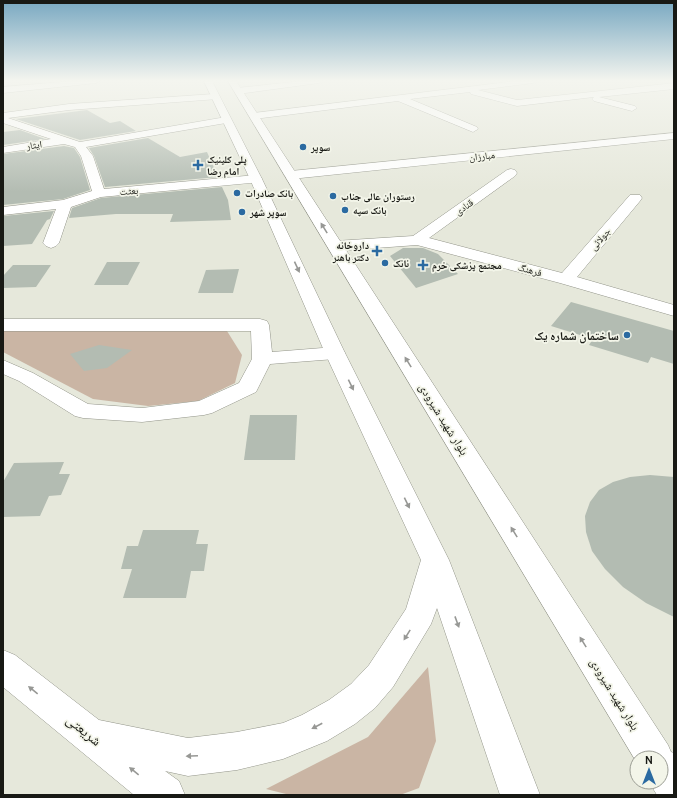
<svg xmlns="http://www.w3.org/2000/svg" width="677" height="798" viewBox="0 0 677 798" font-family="Cabin,'Noto Naskh Arabic',sans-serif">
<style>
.green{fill:#cab5a4}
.building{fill:#b3bcb2}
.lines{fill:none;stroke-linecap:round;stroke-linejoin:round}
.minor-casing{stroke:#93958a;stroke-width:1}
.major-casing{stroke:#93958a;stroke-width:1}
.minor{fill:#fff;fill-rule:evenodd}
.major{fill:#fff;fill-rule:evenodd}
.oneway{fill:#979895}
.poi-dot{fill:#2b6aa1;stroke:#f3f5e9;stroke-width:1.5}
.labels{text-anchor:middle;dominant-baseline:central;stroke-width:3.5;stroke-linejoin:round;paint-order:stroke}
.far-street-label{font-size:10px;fill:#181914;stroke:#f3f5e9}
.far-poi-label{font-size:10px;font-weight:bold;fill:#181914;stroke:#f3f5e9;text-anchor:start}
.poi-label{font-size:12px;font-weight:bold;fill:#181914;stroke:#f3f5e9;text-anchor:end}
.street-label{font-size:12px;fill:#181914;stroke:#f3f5e9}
.near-street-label{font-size:14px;fill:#181914;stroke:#f3f5e9}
</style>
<rect width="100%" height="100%" fill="#e6e8db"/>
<g class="green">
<path d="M3 330 227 331 242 355 235 383 198 401 148 406 93 399 3 352Z"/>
<path d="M428 667 436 741 419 788 400 795H290L266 789 368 737Z"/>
</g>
<g class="building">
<path d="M87 110 110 123 120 121 136 131 80 140 16 119Z"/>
<path d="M20 130 45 139 3 145V132Z"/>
<path d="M148 138 180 157 207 152 218 177 105 187 94 156 89 148Z"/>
<path d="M64 146 74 148 80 157 90 190 63 199 3 205V154Z"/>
<path d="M222 187 228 200 231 220 170 222 173 214H116L69 218 72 208 101 198Z"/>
<path d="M54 211 50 219 47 220 32 244 3 246V216Z"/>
<path d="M403 248H423L438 254 458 274 416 288 390 256Z"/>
<path d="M107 262H140L128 285H94Z"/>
<path d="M13 265H51L36 287 3 288V276Z"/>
<path d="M239 269 233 293H198L206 270Z"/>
<path d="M571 302 674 331V364L651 357 648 363 589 345 593 339 551 326Z"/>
<path d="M99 345 132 350 107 368 84 371 70 354Z"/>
<path d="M250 415H297L295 460H244Z"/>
<path d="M64 462 59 474H70L61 495 49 496 40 516 3 517V482L14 463Z"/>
<path d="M650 475 674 477V617L646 603 623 587 605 569 592 551 586 532 585 516 590 502 599 490 613 482 630 477Z"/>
<path d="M143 530H199L196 544H208L204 571H191L186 598H123L132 569H121L127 546H138Z"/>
</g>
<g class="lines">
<defs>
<g id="minor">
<path d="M74 81H100L96 83 3 93V87Z"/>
<path d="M302 81H323L319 83 238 94 234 91 238 88Z"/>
<path d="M516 81H537L533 83 478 90 517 100 674 83V89L599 97 635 106 637 108 632 111 594 101 592 99 594 97 517 106 471 94 470 92 410 99 477 127 478 129 473 132 398 101 254 119 249 116 254 113Z"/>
<path d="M215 94 220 97 218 99 69 110 8 118 80 142 226 117 230 118 231 120 230 122 226 123 86 147 93 156 104 189 256 175 260 176 262 179 260 182 101 197 71 207 59 243 56 246 51 248 46 246 43 243 56 209 3 215V207L63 200 92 191 81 156 75 147 64 144 3 153V147L51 139 3 123V113L69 104Z"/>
<path d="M674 133V139L291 179 287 178 285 175 287 172 291 171Z"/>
<path d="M511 169 515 170 517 173 515 176 429 238 562 273 630 195H640L642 198 640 201 577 277 674 305V316L560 283 417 245 335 251 330 249 327 246 330 243 335 241 413 236 507 170Z"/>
<path d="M3 319H260L267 321 269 325 272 352 335 347 342 349 345 353 342 357 335 359 270 364 256 392 212 413 204 415 142 422 83 418 75 416 19 381 3 374V360L33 373 88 404 142 408 199 401 239 383 252 359 251 331H3Z"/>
</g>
<g id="major">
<path d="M204 81H212L262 179 345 353 449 560 540 795H500L437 608 431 624 393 687 375 708 355 724 327 741 283 759 237 770 188 776 165 771 179 781 185 795H134L3 687V650L15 655 99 720 188 738 237 732 283 723 302 715 329 700 351 684 369 665 406 609 421 560 325 353 250 179Z"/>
<path d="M228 81H236L668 745 671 752 674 753V795H657L649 782H661V758H637V763Z"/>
</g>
</defs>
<use href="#minor" class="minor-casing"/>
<use href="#major" class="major-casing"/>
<use href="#minor" class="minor"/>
<use href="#major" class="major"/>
</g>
<defs><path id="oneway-solid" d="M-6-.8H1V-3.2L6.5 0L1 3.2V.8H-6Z"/></defs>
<g class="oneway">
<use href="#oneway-solid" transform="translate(324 228) rotate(-122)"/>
<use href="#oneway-solid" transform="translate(297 267) rotate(65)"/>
<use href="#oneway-solid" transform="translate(408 362) rotate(-122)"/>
<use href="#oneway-solid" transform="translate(351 385) rotate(64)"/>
<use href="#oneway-solid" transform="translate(407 503) rotate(64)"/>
<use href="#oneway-solid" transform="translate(514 532) rotate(-122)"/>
<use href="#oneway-solid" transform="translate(457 622) rotate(70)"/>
<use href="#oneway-solid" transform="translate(407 635) rotate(122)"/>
<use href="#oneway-solid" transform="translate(583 642) rotate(-122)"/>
<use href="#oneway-solid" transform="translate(33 690) rotate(-141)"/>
<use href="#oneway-solid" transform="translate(317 726) rotate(152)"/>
<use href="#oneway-solid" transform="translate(192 756) rotate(177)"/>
<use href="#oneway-solid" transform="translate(134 771) rotate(-141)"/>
</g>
<linearGradient id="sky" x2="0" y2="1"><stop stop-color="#78a8c1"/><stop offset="0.42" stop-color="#f4f5ef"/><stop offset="1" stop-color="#f4f5ef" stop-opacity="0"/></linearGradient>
<rect width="677" height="192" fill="url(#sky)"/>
<g class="poi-dot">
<circle cx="303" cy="147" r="4"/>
<path d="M196 159h4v4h4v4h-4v4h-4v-4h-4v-4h4z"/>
<circle cx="237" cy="193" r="4"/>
<circle cx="333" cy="196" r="4"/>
<circle cx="345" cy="210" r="4"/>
<circle cx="242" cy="212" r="4"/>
<path d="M375 245h4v4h4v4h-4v4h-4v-4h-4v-4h4z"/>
<circle cx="385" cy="263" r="4"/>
<path d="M421 259h4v4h4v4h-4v4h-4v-4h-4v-4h4z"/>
<circle cx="627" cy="335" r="4"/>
</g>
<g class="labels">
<g class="far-street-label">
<text transform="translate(34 145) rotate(-8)">ایثار</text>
<text transform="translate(482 156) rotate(-6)">مبارزان</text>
<text transform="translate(129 191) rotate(-5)">بعثت</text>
<text transform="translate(464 207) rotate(-35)">قنادی</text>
<text transform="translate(600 239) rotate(-49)">جولائی</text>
<text transform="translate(530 270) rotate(15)">فرهنگ</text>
</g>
<g class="far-poi-label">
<text x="311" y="147">سوپر</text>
<text x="207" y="159">پلی کلینیک<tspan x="207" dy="12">امام رضا</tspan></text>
<text x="245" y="193">بانک صادرات</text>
<text x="341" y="196">رستوران عالی جناب</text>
<text x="353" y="210">بانک سپه</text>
<text x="250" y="212">سوپر شهر</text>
<text x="369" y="245" text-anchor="end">داروخانه<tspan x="369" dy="12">دکتر باهنر</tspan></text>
<text x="393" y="263">نانک</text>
<text x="432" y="265">مجتمع پزشکی خرم</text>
</g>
<g class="poi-label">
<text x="619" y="335">ساختمان شماره یک</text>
</g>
<g class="street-label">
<text transform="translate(444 419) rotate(58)">بلوار شهید شیرودی</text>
<text transform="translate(615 694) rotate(58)">بلوار شهید شیرودی</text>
</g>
<g class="near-street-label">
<text transform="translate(84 730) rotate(39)">شریعتی</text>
</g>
</g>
<rect width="677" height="798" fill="none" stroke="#181914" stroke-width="8"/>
<g transform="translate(649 770)"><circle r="19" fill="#f3f5e9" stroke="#9b9d94"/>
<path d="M0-3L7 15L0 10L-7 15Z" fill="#2b6aa1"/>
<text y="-6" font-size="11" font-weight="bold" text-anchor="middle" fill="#181914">N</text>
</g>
</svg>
